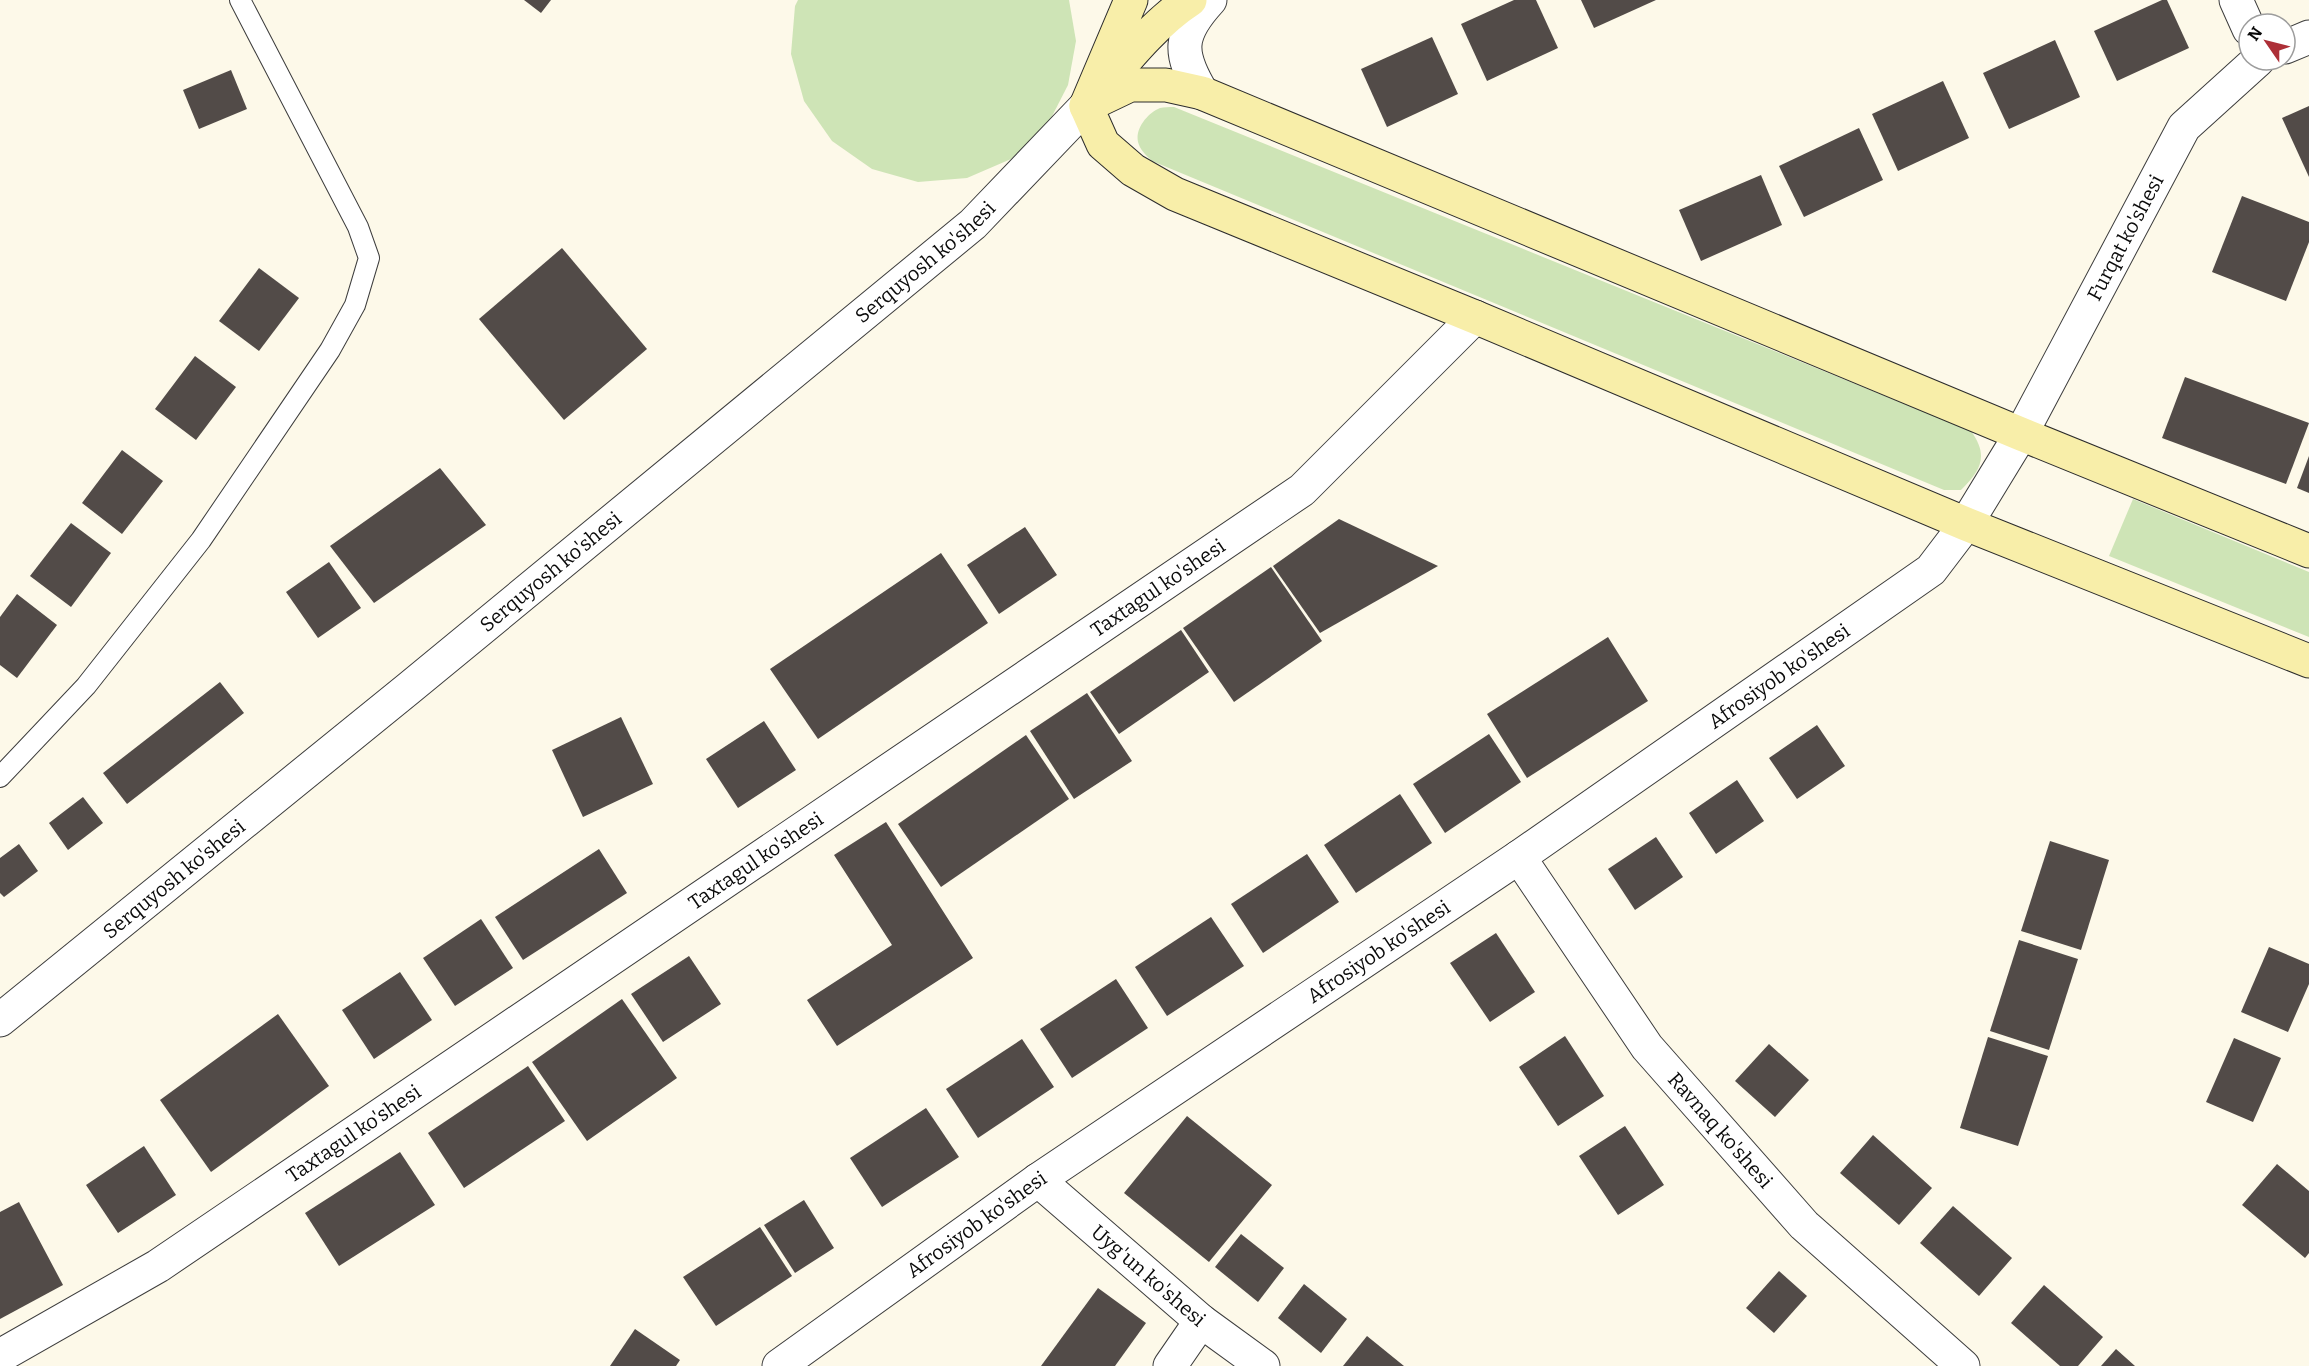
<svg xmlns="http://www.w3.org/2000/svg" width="2309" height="1366" viewBox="0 0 2309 1366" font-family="Bitter,serif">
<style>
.green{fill:#cee4b6}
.building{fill:#524b48}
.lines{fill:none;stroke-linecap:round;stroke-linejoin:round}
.lane-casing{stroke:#3d3d3d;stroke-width:22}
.street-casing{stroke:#3d3d3d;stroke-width:35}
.secondary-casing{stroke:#2c2c2c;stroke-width:35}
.lane{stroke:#fff;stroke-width:20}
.street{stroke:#fff;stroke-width:33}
.secondary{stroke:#f8eea9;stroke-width:33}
.labels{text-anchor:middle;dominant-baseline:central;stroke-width:6;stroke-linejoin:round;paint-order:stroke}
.street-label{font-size:20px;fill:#0a0a0a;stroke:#fff}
</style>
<rect width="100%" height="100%" fill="#fdf9e9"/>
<g class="green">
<path d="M798 0H1069L1076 41 1068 85 1047 126 1011 159 967 178 918 182 872 169 832 141 804 101 791 54 795 6Z"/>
<path d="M1174 107 1971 431C1989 456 1981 470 1961 490H1944L1152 161C1146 155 1140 150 1138 142 1135 128 1148 113 1160 108 1164 107 1169 107 1174 107Z"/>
<path d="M2133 499 2309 572V637L2109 556Z"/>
</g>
<g class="building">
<path d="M524 0H551L541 13Z"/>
<path d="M1514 0H1536L1558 48 1487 81 1461 24Z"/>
<path d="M1581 0H1656L1594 28Z"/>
<path d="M2162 0H2167L2189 48 2117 81 2094 31Z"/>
<path d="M1432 37 1458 94 1387 127 1361 69Z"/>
<path d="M2055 40 2080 97 2009 129 1983 73Z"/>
<path d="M231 70 247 109 199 129 183 90Z"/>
<path d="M1943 81 1969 138 1898 171 1872 114Z"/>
<path d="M2309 106V177L2282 118Z"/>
<path d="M1859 128 1883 180 1804 217 1779 166Z"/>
<path d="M1761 175 1782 225 1701 261 1679 210Z"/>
<path d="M2242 196 2309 222V242L2286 301 2212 272Z"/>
<path d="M562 248 647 349 564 420 479 319Z"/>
<path d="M259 268 299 298 259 351 219 321Z"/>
<path d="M195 356 236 387 196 440 155 409Z"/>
<path d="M2185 377 2309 423 2286 484 2162 438Z"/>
<path d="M122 450 163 481 122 534 82 503Z"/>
<path d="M2309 456V493L2297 488Z"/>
<path d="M440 468 486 525 374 603 330 546Z"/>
<path d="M1339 519 1438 566 1320 633 1273 566Z"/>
<path d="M71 523 111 553 71 607 30 576Z"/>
<path d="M1025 527 1057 575 999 614 967 565Z"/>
<path d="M941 553 988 623 818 739 770 669Z"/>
<path d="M329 562 361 608 318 638 286 592Z"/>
<path d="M1271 567 1322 641 1234 702 1183 628Z"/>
<path d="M17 594 57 625 17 678 0 665V617Z"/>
<path d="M1181 630 1209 672 1119 734 1090 692Z"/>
<path d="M1608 637 1648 701 1527 778 1487 714Z"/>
<path d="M220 682 244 713 127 804 103 773Z"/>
<path d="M1087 693 1132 761 1074 799 1030 731Z"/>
<path d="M621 717 653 784 583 817 552 750Z"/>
<path d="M764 721 796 770 738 808 706 759Z"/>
<path d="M1817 725 1845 766 1797 799 1769 758Z"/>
<path d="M1489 734 1521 782 1445 833 1413 784Z"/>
<path d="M1026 735 1069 799 941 887 898 824Z"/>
<path d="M1737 780 1764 821 1716 854 1689 813Z"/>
<path d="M1400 794 1432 843 1356 893 1324 845Z"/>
<path d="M83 797 103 823 68 850 49 823Z"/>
<path d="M886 822 973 958 837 1046 807 1000 892 945 834 855Z"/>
<path d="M1656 837 1683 877 1635 910 1608 869Z"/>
<path d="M2050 841 2109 860 2081 950 2021 931Z"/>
<path d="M19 844 38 871 4 897 0 893V858Z"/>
<path d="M599 849 627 893 523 960 495 917Z"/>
<path d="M1307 854 1339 902 1263 953 1231 904Z"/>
<path d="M1211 917 1244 966 1167 1016 1135 967Z"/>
<path d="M481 919 513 968 455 1006 423 958Z"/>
<path d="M1496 933 1535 992 1490 1022 1450 963Z"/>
<path d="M2019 940 2078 959 2049 1050 1990 1031Z"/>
<path d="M2269 947 2309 964V984L2288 1032 2241 1012Z"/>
<path d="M689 956 721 1004 663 1042 631 994Z"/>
<path d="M400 972 432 1020 374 1059 342 1010Z"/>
<path d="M1116 979 1148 1028 1072 1078 1040 1029Z"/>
<path d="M622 999 677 1078 587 1141 532 1062Z"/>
<path d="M278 1014 329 1086 211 1172 160 1100Z"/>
<path d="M1565 1036 1604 1096 1558 1126 1519 1067Z"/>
<path d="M1988 1037 2048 1056 2018 1146 1960 1128Z"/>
<path d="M2234 1038 2281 1058 2253 1122 2206 1102Z"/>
<path d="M1022 1039 1054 1087 978 1138 946 1089Z"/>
<path d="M1769 1044 1809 1080 1775 1117 1735 1081Z"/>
<path d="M528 1066 565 1121 464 1188 428 1133Z"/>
<path d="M926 1108 959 1157 882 1207 850 1158Z"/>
<path d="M1187 1116 1272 1185 1209 1262 1124 1193Z"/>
<path d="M1625 1126 1664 1185 1618 1215 1579 1156Z"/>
<path d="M1873 1135 1932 1188 1899 1225 1840 1173Z"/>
<path d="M144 1146 176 1195 118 1233 86 1185Z"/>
<path d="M400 1152 435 1205 339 1266 305 1213Z"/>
<path d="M2277 1164 2309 1191V1253L2305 1258 2242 1205Z"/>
<path d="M804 1200 834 1248 795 1273 764 1225Z"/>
<path d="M19 1202 63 1285 0 1319V1212Z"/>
<path d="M1953 1206 2012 1258 1979 1296 1920 1243Z"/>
<path d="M760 1227 792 1276 716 1326 683 1277Z"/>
<path d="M1241 1234 1284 1268 1258 1302 1215 1267Z"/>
<path d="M1779 1271 1807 1296 1774 1333 1746 1308Z"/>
<path d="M1304 1284 1347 1319 1321 1353 1278 1318Z"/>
<path d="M2044 1285 2103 1337 2078 1366H2060L2011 1323Z"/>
<path d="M1098 1288 1146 1323 1115 1366H1041Z"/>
<path d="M635 1329 680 1360 676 1366H610Z"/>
<path d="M1367 1336 1404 1366H1343Z"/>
<path d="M2116 1349 2135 1366H2101Z"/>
</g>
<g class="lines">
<defs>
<path id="lane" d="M0 777 86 686 201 540 330 350 355 305 369 258 358 227 240 0"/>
<g id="street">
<path d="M2236 0 2249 29"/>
<path d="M2285 47 2309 37"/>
<path d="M1202 93C1178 53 1178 35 1210 0"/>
<path id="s1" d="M1519 857 1647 1047 1804 1225 1963 1366"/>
<path id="s2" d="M0 1020 408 689 973 224 1086 106"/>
<path id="s3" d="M1038 1180 1201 1321 1263 1366"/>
<path id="s4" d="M0 1356 158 1266 1302 490 1475 317"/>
<path id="s5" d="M779 1366 1038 1180 1519 857 1931 570 1966 524 2021 434 2184 127 2258 60"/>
<path d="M1170 1366 1201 1321"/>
</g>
<g id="secondary">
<path d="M1131 0 1086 106C1118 70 1150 26 1190 0"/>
<path d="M2309 551 2021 434 1202 93 1166 85H1130L1086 106 1103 144 1133 170 1175 194 1475 317 1966 524 2309 661"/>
</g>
</defs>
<use href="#lane" class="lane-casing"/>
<use href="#street" class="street-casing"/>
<use href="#secondary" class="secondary-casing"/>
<use href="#lane" class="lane"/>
<use href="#street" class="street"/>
<use href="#secondary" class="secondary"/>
</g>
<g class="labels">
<g class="street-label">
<text stroke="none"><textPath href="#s5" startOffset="1786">Furqat ko'shesi</textPath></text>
<text stroke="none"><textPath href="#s2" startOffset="1196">Serquyosh ko'shesi</textPath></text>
<text stroke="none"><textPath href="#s2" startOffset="710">Serquyosh ko'shesi</textPath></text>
<text stroke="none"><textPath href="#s4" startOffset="1390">Taxtagul ko'shesi</textPath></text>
<text stroke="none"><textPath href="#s5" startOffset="1215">Afrosiyob ko'shesi</textPath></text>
<text stroke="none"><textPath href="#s4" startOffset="904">Taxtagul ko'shesi</textPath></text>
<text stroke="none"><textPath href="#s2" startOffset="224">Serquyosh ko'shesi</textPath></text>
<text stroke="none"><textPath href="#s5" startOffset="729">Afrosiyob ko'shesi</textPath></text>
<text stroke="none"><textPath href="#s1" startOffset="340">Ravnaq ko'shesi</textPath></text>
<text stroke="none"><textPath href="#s4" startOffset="418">Taxtagul ko'shesi</textPath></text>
<text stroke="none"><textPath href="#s5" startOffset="243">Afrosiyob ko'shesi</textPath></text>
<text stroke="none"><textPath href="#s3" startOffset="146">Uyg'un ko'shesi</textPath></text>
</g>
</g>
<g transform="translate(2267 42) rotate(305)"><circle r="28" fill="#ffffff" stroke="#9d9d9d" stroke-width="1.5"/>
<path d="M0-4.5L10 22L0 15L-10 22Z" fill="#ad2f37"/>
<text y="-9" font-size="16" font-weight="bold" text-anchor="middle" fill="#0a0a0a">N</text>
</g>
</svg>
